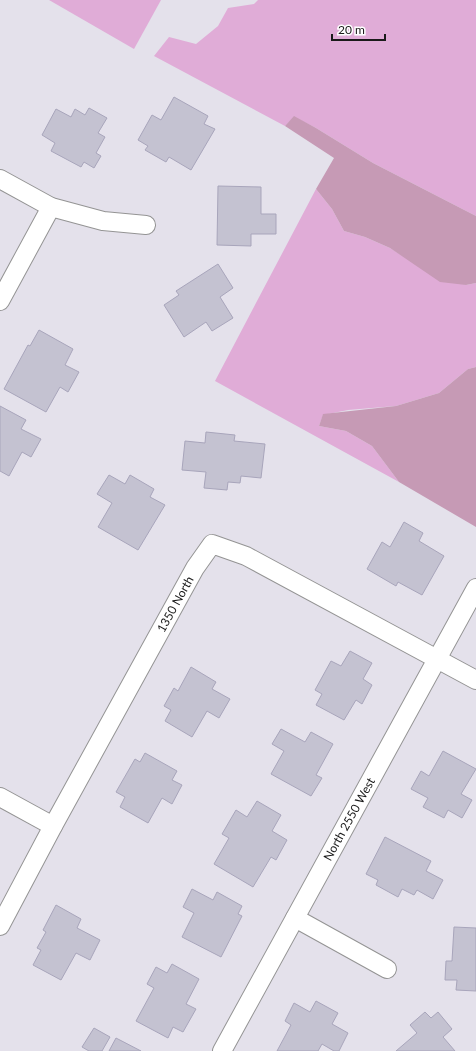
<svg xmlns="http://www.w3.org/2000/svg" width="476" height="1051" viewBox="0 0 476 1051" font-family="Lato,sans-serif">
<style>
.grass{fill:#e0acd7}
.forest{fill:#c69ab5}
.building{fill:#c4c2d1;stroke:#a8a5bb}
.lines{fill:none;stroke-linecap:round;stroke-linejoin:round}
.minor-casing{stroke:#949494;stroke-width:20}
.minor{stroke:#fff;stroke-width:18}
.labels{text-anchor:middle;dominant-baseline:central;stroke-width:3.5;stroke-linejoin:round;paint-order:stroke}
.street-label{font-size:12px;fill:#1a1a1a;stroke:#fff}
</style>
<rect width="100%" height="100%" fill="#e4e1eb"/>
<g class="grass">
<path d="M49 0H161L134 49Z"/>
<path d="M258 0H476V216L373 163 316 128 294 117 285 126 154 56 169 37 196 44 218 26 228 8 254 4Z"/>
<path d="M316 189 332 209 344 231 365 237 390 248 409 260 466 285 476 283V367L468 369 439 393 396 406 348 410 323 415 319 426 346 431 372 446 399 482 215 381Z"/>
</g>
<g class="forest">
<path d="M294 116 316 128 373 163 476 216V283L466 285 440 282 390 248 365 237 344 231 332 209 316 189 334 158 285 126Z"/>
<path d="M476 367V527L399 482 372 446 346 431 319 426 323 414 396 406 439 393 468 369Z"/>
</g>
<g class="building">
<path d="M174 97 208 116 204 124 215 129 191 170 169 157 166 162 145 150 148 146 138 140 152 115 161 120Z"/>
<path d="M89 108 107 118 98 133 105 137 96 153 101 156 94 168 84 162 81 167 51 151 55 143 42 135 56 109 71 117 75 109 85 115Z"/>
<path d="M218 186 261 187V214H276V234H251V246L217 245Z"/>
<path d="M218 264 233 288 220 297 233 318 212 331 206 322 184 337 164 305 179 295 176 291Z"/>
<path d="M39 330 73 349 65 365 79 372 68 392 60 387 46 412 4 389 28 345 30 346Z"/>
<path d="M0 406 26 420 21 429 41 439 31 457 22 452 9 476 0 471Z"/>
<path d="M206 432 235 435 234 441 265 444 261 478 241 476 240 483 228 482 227 490 204 488 206 472 182 470 185 441 205 443Z"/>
<path d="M109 475 125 484 130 475 154 489 150 497 165 505 138 550 98 527 112 503 97 494Z"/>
<path d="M404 522 423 533 419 541 444 556 422 595 398 582 396 586 367 569 382 542 390 547Z"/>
<path d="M350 651 372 663 363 679 372 685 362 704 356 700 344 720 316 705 322 694 315 690 331 661 341 666Z"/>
<path d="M191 667 216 682 212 689 230 699 219 718 207 711 192 737 165 721 171 710 164 706 174 688 178 691Z"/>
<path d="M281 729 305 742 311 732 333 744 316 775 322 778 311 796 271 774 284 751 272 744Z"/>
<path d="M443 751 476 769 461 794 472 800 462 818 448 810 444 818 423 807 428 798 411 789 421 771 429 776Z"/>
<path d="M145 753 177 771 172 780 182 785 172 804 162 798 148 823 120 807 125 797 116 792 135 759 140 762Z"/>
<path d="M257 801 281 815 272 831 287 840 276 860 271 857 253 887 214 864 229 838 222 834 236 810 247 817Z"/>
<path d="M385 837 431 861 426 871 443 880 433 899 417 890 414 895 402 889 398 897 376 885 378 880 366 874Z"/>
<path d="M192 889 213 900 217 892 242 906 238 914 242 916 221 957 182 937 194 913 183 907Z"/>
<path d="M56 905 81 919 77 928 100 940 90 960 76 953 61 980 33 965 41 950 37 948 46 932 43 930Z"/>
<path d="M454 927 476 928V991L456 990 457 980H445L446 961H452Z"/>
<path d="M172 964 199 979 186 1004 196 1009 183 1032 173 1027 168 1038 136 1021 154 988 147 984 156 967 167 973Z"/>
<path d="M316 1001 338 1013 332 1024 348 1033 339 1051H334L322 1044 318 1051H277L291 1025 285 1021 294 1003 310 1012Z"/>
<path d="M425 1012 431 1018 438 1012 452 1029 443 1037 455 1051H396L417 1033 410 1025Z"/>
<path d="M94 1028 110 1037 102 1051H89L82 1047Z"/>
<path d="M116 1038 141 1051H109Z"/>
</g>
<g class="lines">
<defs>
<g id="minor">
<path d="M0 179 51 207 103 221 146 225"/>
<path d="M0 301 51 207"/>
<path d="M0 797 53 826"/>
<path d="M295 918 387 969"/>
<path d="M0 926 53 826 195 568 212 544 246 556 476 680"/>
<path d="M222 1051 476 588"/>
</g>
</defs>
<use href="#minor" class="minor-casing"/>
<use href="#minor" class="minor"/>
</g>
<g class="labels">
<g class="street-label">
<text transform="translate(175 604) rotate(-61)">1350 North</text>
<text transform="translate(349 819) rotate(-61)">North 2550 West</text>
</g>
</g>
<path d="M332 34v6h53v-6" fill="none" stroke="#1a1a1a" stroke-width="2"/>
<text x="338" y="34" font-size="12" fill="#1a1a1a" stroke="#ffffff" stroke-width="3" paint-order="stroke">20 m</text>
</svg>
